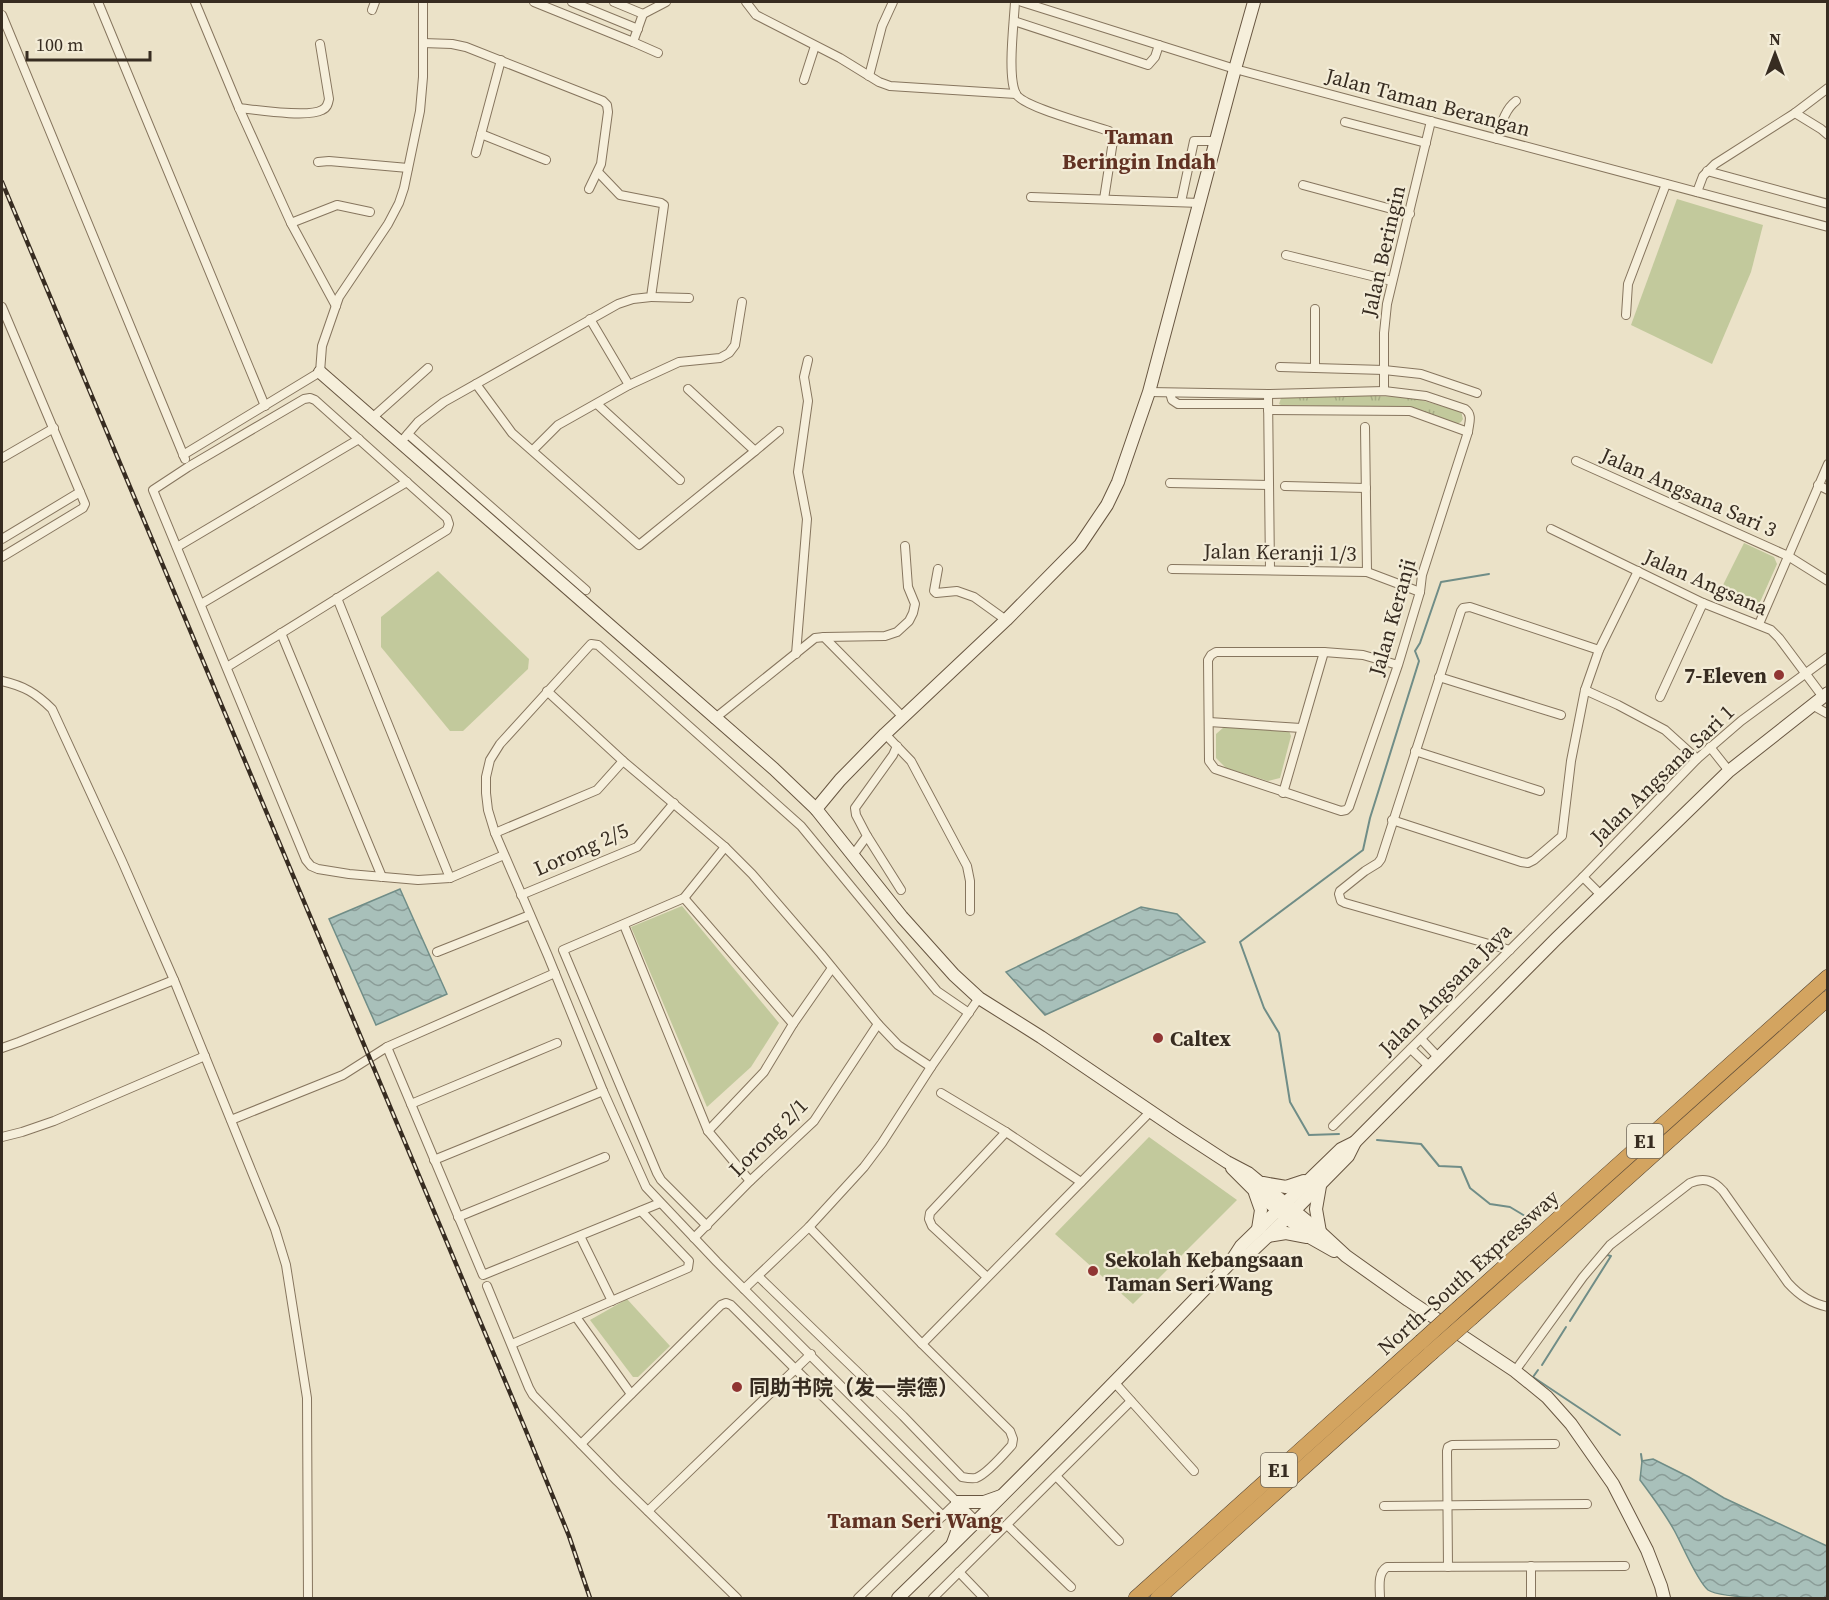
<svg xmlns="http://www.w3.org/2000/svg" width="1829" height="1600" viewBox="0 0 1829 1600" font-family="'Source Serif 4','Noto Sans SC',serif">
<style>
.grass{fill:url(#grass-tufts)}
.green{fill:#c2c99c}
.water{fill:url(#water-waves);stroke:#708d87;stroke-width:1.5}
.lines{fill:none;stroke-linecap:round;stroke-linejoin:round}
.stream{stroke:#708d87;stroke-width:2}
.street-casing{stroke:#86755e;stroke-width:10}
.secondary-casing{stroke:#685641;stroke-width:14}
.highway-casing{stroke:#544332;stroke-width:16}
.street{stroke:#f6efdb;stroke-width:8}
.secondary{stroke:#f6efdb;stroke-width:12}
.highway{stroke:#d3a460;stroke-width:15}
.rail-casing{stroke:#372c21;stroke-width:4.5}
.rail{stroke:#f3ecd7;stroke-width:2;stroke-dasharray:7;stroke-linecap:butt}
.highway-bridge-casing{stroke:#544332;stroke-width:16;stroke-linecap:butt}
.highway-bridge{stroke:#d3a460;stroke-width:15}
.poi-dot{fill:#903533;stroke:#f3ecd7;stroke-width:2}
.labels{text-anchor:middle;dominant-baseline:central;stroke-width:4.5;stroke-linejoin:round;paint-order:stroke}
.shield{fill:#f3ecd7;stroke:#6f6658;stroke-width:1.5}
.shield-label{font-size:20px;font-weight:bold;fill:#372c21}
.street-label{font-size:21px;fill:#372c21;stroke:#f3ecd7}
.poi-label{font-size:21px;font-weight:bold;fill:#372c21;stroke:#f3ecd7;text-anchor:start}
.neighbourhood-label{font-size:22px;font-weight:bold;fill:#613223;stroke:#f3ecd7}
</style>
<defs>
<pattern id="grass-tufts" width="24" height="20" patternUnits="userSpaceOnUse" patternTransform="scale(1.5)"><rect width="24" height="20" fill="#c2c99c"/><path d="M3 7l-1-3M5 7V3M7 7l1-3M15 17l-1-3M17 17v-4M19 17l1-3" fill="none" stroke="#a7ad86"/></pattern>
<pattern id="water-waves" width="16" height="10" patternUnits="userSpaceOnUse" patternTransform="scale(1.5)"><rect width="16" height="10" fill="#a8c0ba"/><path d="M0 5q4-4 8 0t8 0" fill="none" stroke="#8a9c97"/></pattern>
</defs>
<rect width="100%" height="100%" fill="#ebe2c8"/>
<path class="grass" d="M1335 395 1411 397 1461 412 1463 419 1461 422 1457 424 1409 408 1281 405 1279 404 1281 398Z"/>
<g class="green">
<path d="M1677 199 1763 225 1751 272 1712 364 1631 325Z"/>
<path d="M1744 543 1774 557 1777 564 1756 611 1718 595Z"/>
<path d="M438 571 529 659 528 669 463 731H450L381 647V617Z"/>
<path d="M1224 727 1288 728 1291 736 1280 778 1268 781 1226 768 1216 758V734Z"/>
<path d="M682 906 779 1023 751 1067 707 1107 631 927Z"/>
<path d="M1149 1137 1237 1200 1133 1304 1055 1234Z"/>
<path d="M627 1299 670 1346 638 1377H633L590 1320Z"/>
</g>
<g class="water">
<path d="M400 889 447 994 376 1025 329 919Z"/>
<path d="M1141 907 1177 914 1205 942 1045 1015 1006 972Z"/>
<path d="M1653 1459 1689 1477 1724 1498 1827 1546V1598C1805 1599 1723 1600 1708 1590 1697 1581 1682 1544 1674 1530 1664 1512 1652 1496 1640 1480L1642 1461Z"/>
</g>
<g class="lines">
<g class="stream">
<path d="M1339 1134 1309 1135 1290 1102 1279 1033 1264 1008 1240 942 1363 850 1370 818 1419 661 1415 651 1420 643 1441 582 1489 574"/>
<path d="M1377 1140 1421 1144 1439 1166 1461 1167 1470 1188 1490 1204 1510 1207 1525 1216"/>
<path d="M1570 1321 1611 1256 1607 1255"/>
<path d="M1542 1365 1566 1327"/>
<path d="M1538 1370 1533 1377 1620 1435"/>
<path d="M1641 1454 1642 1461"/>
</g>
<defs>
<g id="street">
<path d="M98 2 265 406"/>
<path d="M195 2 239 108 291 223 336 306"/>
<path d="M534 2 633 42 643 14 614 2"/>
<path d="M572 2 638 29"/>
<path d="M746 2 756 15 840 58 879 82 890 86 1016 94"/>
<path d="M1015 2C1014 22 1007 77 1016 94 1023 107 1092 125 1109 131L1113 135V141L1104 199"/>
<path d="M1022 2 1235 69 1828 227"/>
<path d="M372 10 375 2"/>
<path d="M643 14 666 2"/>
<path d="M2 15 185 459"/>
<path d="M1014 21 1148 65 1155 57 1159 45"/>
<path d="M633 42 658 53"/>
<path d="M423 43 452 44 466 47 603 101 607 105 608 112 601 164 589 189"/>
<path d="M869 76 882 26 893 2"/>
<path d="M804 80 815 46"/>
<path d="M239 108C257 110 308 118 322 110 327 108 328 104 329 99L320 44"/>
<path d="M1795 113 1821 129 1828 135"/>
<path d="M1345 122 1426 143"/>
<path d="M481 134 546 160"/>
<path d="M1497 139C1501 126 1504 110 1516 101"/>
<path d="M476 153 501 60"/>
<path d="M318 162 329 161 408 168"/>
<path d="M1707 171 1828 204"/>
<path d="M1303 185 1410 214"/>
<path d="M1697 192 1703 176 1715 164 1795 113 1828 88"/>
<path d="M1031 197 1200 203"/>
<path d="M1181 202 1194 141H1216"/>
<path d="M291 223 337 205 370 212"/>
<path d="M1286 255 1392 281"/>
<path d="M651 297 689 298"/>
<path d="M2 307 85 504 83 508 2 557"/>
<path d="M1626 315 1628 284 1666 184"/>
<path d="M590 319 629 385"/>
<path d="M1280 367 1384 370 1421 374 1477 393"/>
<path d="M1315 368V309"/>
<path d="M476 384 512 433 639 545 755 451 688 389"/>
<path d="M1384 391V333L1387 304 1431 121"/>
<path d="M1149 392 1268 394 1384 391 1426 396 1465 409C1473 415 1469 423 1468 432L1422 575 1420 592 1398 665 1349 807 1346 810 1341 811 1215 769 1209 761 1208 660 1211 655 1216 652H1324L1363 655 1398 665"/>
<path d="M1170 393 1172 400 1178 404H1268"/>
<path d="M1268 394 1270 570"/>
<path d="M597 404 680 480"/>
<path d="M1268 410 1410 411 1468 432"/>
<path d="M372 418 428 368"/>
<path d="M1365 427 1367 572"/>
<path d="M408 434 586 590"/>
<path d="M400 443 418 422 444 402 618 304 633 299 651 297 664 205 661 203 620 195 598 172"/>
<path d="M533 450 558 425 629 385 679 362 720 358 729 353 735 345 742 302"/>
<path d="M755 451 779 431"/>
<path d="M183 455 320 372 322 346 339 297 388 224 399 203 404 188 420 111 423 77V2"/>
<path d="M2 458 54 428"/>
<path d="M1576 461 1788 556 1828 581"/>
<path d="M1170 483 1269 485"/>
<path d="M1818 485 1828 490"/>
<path d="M1285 486 1366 488"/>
<path d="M1551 529 1703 603 1771 630 1779 638 1823 697"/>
<path d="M2 539 80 492"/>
<path d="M177 547 359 439"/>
<path d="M938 569 934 591 936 593 957 591 974 597 1006 620"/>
<path d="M1172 569 1367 572 1420 592"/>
<path d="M337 598 450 878"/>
<path d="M201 604 407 482"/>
<path d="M1759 624 1828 464"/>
<path d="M281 633 382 877"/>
<path d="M824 637 885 636 897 632 909 621 913 613 915 604 908 587 905 546"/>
<path d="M796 654 807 519 798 472 808 401 804 377 808 360"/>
<path d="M227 667 447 530 449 524 447 518 315 400 310 398 304 399 188 467 153 490 306 860 311 866 318 869 349 874 418 880 450 878 504 855"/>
<path d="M1439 677 1561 715"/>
<path d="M2 681C24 686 36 693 52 709L122 861 174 980 275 1229 286 1265 307 1398 308 1598"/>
<path d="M1585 690 1618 705 1665 730 1697 759"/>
<path d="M547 691 623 761 725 847 752 874 821 954 878 1024 898 1045 931 1067"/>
<path d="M1660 697 1703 603"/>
<path d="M1812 705 1828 714"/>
<path d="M714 719 815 638 824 637 904 718"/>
<path d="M1209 722 1301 728"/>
<path d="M885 734 911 761 967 866 970 881V911"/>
<path d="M1710 747 1729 771"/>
<path d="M1415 751 1540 791"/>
<path d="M1283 793 1324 652"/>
<path d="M1392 820 1521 862 1528 863 1534 860 1562 836 1571 761 1585 690 1599 650 1638 571"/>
<path d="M495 833 597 790 623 761"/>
<path d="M867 836 901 890"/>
<path d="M853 855 867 836 856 815 855 808 893 755 897 746"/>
<path d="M1583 877 1601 895"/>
<path d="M521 895 637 847 674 803"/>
<path d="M684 898 793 1024"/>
<path d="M624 925 708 1131 750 1181"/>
<path d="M1510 950 1345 903 1341 901 1339 894 1340 891 1365 871 1378 863 1381 859 1461 611 1463 608 1470 607 1599 650"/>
<path d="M437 952 530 915"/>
<path d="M969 1013 937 991 801 826 598 645 591 644 500 744 490 760 486 777V793L488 810 495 833 548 956 603 1091 646 1187 717 1262 977 1522"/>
<path d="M1421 1039 1439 1058"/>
<path d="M387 1047 483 1275 660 1203"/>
<path d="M2 1048 19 1042 174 980"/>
<path d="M1411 1049 1430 1067"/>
<path d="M941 1093 1006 1132 1081 1182"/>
<path d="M411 1104 557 1043"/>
<path d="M231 1120 343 1075 387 1047 555 973"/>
<path d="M1333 1126 1583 877 1697 759 1741 721 1828 657"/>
<path d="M708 1131 764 1072 793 1024 832 968"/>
<path d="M2 1137 22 1132 54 1121 205 1056"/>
<path d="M434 1160 603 1091"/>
<path d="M458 1217 605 1157"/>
<path d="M707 1226 661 1180 657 1173 563 950 684 898 725 847"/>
<path d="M580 1236 612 1301"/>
<path d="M694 1238 750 1181 814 1121 878 1024"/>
<path d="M758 1276 903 1416 962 1477C967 1478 972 1479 976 1478 987 1474 1004 1454 1012 1445L1013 1439 1010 1431 922 1344 809 1227"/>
<path d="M987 1277 932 1226 929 1219 930 1213 1006 1132"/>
<path d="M487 1286 529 1388 533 1395 617 1481 737 1598"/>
<path d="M744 1289 809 1227 864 1167 882 1143 931 1067 979 998"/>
<path d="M576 1317 631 1394"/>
<path d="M512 1344 688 1268 689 1261 641 1211"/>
<path d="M922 1344 1150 1112"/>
<path d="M1515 1371 1583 1277 1610 1245 1690 1183C1704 1177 1713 1180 1723 1191L1788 1283C1800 1296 1811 1303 1828 1307"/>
<path d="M1115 1383 1194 1471"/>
<path d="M581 1444 721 1305 726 1303 731 1305 943 1516"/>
<path d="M1056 1476 1119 1541"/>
<path d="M1384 1506 1587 1504"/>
<path d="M648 1511 811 1354"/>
<path d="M1007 1525 1071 1587"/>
<path d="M1531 1566V1598"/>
<path d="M1448 1567 1447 1451 1448 1447 1452 1445 1555 1444"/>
<path d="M959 1572 984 1598"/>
<path d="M858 1598 957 1502"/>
<path d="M933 1598 1131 1401"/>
<path d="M1380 1598C1380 1588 1377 1573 1387 1567L1625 1566"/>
</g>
<g id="secondary">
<path d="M320 372 774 769 816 809 902 917 954 975 979 998 1041 1037 1178 1130 1227 1162 1248 1173 1320 1232 1346 1256 1408 1300 1515 1371 1547 1397 1571 1424 1613 1484 1647 1550 1661 1586 1664 1598"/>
<path d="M816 809 840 780 885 734 1006 620 1080 545 1107 505 1118 482 1149 392 1235 69 1254 2"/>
<path d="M1232 1168 1253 1189 1311 1238 1334 1251"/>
<path d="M1263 1183 1286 1187 1304 1181"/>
<path d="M1320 1186 1316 1209 1320 1232"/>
<path d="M1255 1193 1261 1210 1258 1229"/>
<path d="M1268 1236 1286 1233 1307 1237"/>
<path d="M1230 1262 1249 1254 1287 1218 1348 1156 1355 1142"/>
<path d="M953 1543C959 1528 961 1518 957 1502H984L1001 1496"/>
<path d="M898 1598C1011 1489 1121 1376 1230 1263L1241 1246 1341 1149 1355 1142 1556 939 1729 771 1828 693"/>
</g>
<g id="highway">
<path d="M1462 1305 1828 977"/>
<path d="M1472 1317 1828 998"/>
<path d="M1136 1598 1421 1342"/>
<path d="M1158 1598 1431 1353"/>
</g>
</defs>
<use href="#street" class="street-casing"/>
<use href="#secondary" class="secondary-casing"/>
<use href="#highway" class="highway-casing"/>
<use href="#street" class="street"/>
<use href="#secondary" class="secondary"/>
<use href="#highway" class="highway"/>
<defs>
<path id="rail" d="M2 182 524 1426 569 1536 590 1598"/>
</defs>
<use href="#rail" class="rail-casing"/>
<use href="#rail" class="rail"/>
<defs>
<g id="highway-bridge">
<path d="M1421 1342 1462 1305"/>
<path d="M1431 1353 1472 1317"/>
</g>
</defs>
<use href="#highway-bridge" class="highway-bridge-casing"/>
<use href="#highway-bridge" class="highway-bridge"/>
</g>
<g class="poi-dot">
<circle cx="1779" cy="675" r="6"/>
<circle cx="1158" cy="1038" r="6"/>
<circle cx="1093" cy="1271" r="6"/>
<circle cx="737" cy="1387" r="6"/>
</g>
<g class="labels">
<g class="shield">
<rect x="1627" y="1124" width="36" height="34" rx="4.5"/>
<rect x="1261" y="1453" width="36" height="34" rx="4.5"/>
</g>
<g class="shield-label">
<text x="1645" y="1141">E1</text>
<text x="1279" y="1470">E1</text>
</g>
<g class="street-label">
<text transform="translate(1428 102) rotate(15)">Jalan Taman Berangan</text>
<text transform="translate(1383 251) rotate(-77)">Jalan Beringin</text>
<text transform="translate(1689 492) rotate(24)">Jalan Angsana Sari 3</text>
<text transform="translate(1280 552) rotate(1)">Jalan Keranji 1/3</text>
<text transform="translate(1706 582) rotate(24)">Jalan Angsana</text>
<text transform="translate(1392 617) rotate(-74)">Jalan Keranji</text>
<text transform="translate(1662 774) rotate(-44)">Jalan Angsana Sari 1</text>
<text transform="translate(581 849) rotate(-24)">Lorong 2/5</text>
<text transform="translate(1445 989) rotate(-45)">Jalan Angsana Jaya</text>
<text transform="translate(768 1137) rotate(-45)">Lorong 2/1</text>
<text transform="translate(1468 1272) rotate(-42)">North–South Expressway</text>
</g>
<g class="poi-label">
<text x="1767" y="675" text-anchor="end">7-Eleven</text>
<text x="1170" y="1038">Caltex</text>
<text x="1105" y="1259">Sekolah Kebangsaan<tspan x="1105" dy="24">Taman Seri Wang</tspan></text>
<text x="749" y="1387">同助书院（发一崇德）</text>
</g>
<g class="neighbourhood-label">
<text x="1139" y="136">Taman<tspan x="1139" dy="25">Beringin Indah</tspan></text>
<text x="915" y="1520">Taman Seri Wang</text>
</g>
</g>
<rect width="1829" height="1600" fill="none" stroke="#372c21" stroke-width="6"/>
<g transform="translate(1775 54)" stroke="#f3ecd7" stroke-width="4.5" paint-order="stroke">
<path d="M0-4.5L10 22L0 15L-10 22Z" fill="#372c21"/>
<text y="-9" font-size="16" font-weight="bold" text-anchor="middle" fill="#372c21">N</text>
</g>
<path d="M27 51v9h123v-9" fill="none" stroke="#372c21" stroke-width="3"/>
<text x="36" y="51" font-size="18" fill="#372c21" stroke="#f3ecd7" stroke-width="4.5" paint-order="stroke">100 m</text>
</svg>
